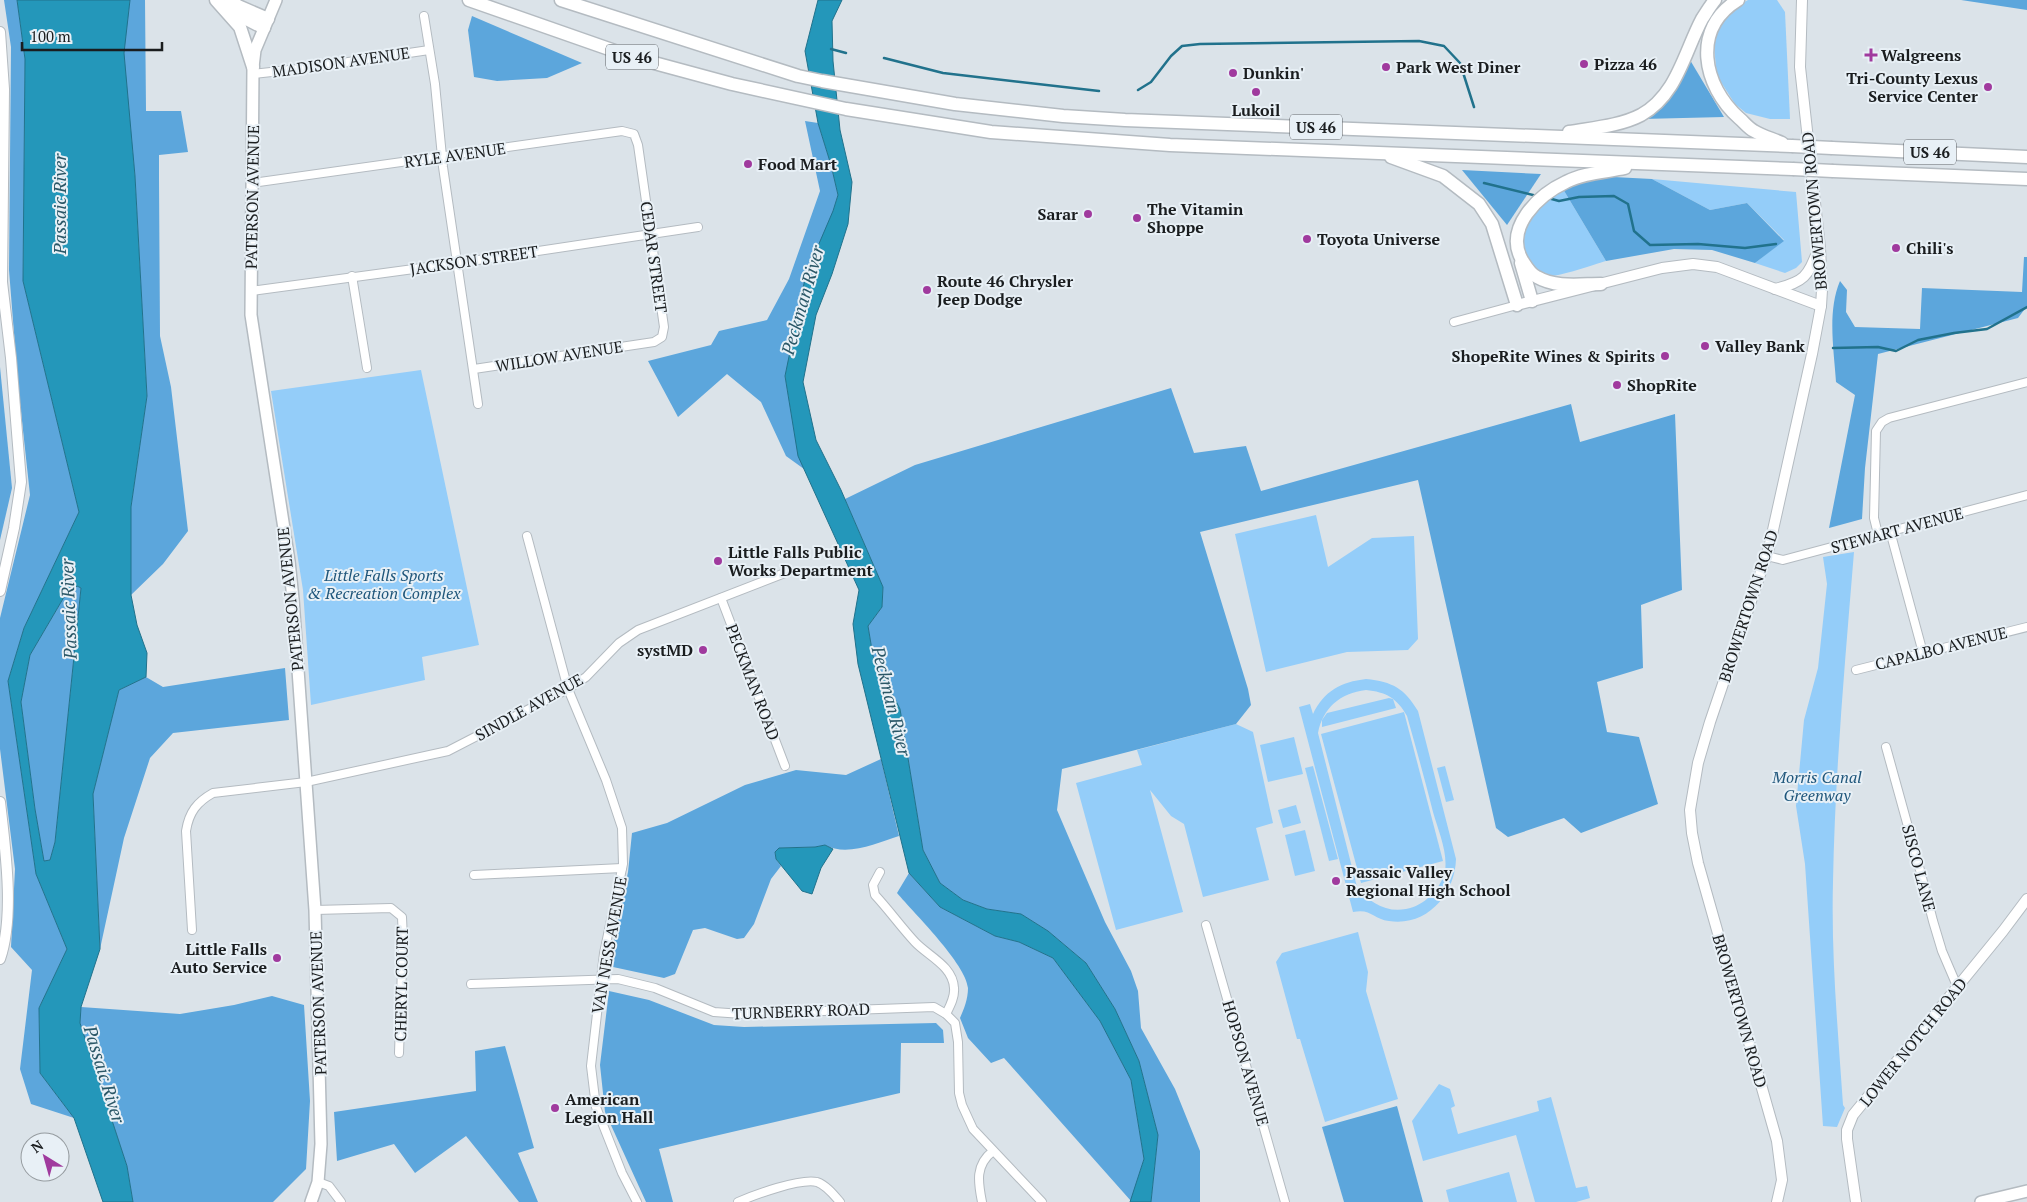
<svg xmlns="http://www.w3.org/2000/svg" width="2027" height="1202" viewBox="0 0 2027 1202" font-family="'PT Serif',serif">
<style>
.green{fill:#94cdf9;fill-rule:evenodd}
.forest{fill:#5ca6dc}
.water{fill:#2497ba;stroke:#21728c;fill-rule:evenodd}
.lines{fill:none;stroke-linecap:round;stroke-linejoin:round}
.stream{stroke:#21728c;stroke-width:2.5}
.minor-casing{stroke:#b4bbc1;stroke-width:10}
.tertiary-casing{stroke:#b4bbc1;stroke-width:12}
.secondary-casing{stroke:#b4bbc1;stroke-width:14}
.trunk-casing{stroke:#b4bbc1;stroke-width:15}
.minor{stroke:#fff;stroke-width:8}
.tertiary{stroke:#fff;stroke-width:10}
.secondary{stroke:#fff;stroke-width:11}
.trunk{stroke:#fff;stroke-width:12}
.trunk-bridge-casing{stroke:#b4bbc1;stroke-width:15;stroke-linecap:butt}
.trunk-bridge{stroke:#fff;stroke-width:12}
.poi-dot{fill:#a03a9e;stroke:#e8f0f6;stroke-width:2}
.labels{text-anchor:middle;dominant-baseline:central;stroke-width:4;stroke-linejoin:round;paint-order:stroke}
.shield{fill:#e8f0f6;stroke:#585c60;stroke-width:1}
.shield-label{font-size:15px;font-weight:bold;fill:#1a1d1f}
.poi-label{font-size:16px;font-weight:bold;fill:#1a1d1f;stroke:#e8f0f6;text-anchor:start}
.street-label{font-size:16px;fill:#1a1d1f;stroke:#e8f0f6}
.park-label{font-size:16px;font-style:italic;fill:#1f567b;stroke:#e8f0f6}
.water-label{font-size:18px;font-style:italic;fill:#2a5767;stroke:#e8f0f6}
</style>
<rect width="100%" height="100%" fill="#dbe3e9"/>
<g class="green">
<path d="M1748 0H1777L1785 12 1790 119H1770L1746 113 1735 104 1717 76 1713 38 1729 11Z"/>
<path d="M1652 179 1796 192 1802 262 1796 268 1785 273 1755 263 1784 240 1747 203 1710 210Z"/>
<path d="M1563 189 1606 261C1593 265 1561 276 1550 276 1543 276 1536 269 1531 264 1505 235 1536 205 1563 189Z"/>
<path d="M421 370 479 645 422 657 425 680 311 705 303 590 271 391Z"/>
<path d="M1316 515 1328 567 1372 538 1414 536 1418 639 1408 650 1347 652 1266 672 1235 534Z"/>
<path d="M1854 552C1845 662 1835 772 1833 882 1831 956 1838 1031 1843 1105L1845 1108 1837 1127 1823 1126 1805 864 1796 806 1804 720 1818 668 1827 584 1823 557Z"/>
<path d="M1366 679C1393 682 1404 688 1418 711L1456 859C1455 894 1427 927 1389 921 1373 919 1371 908 1353 912L1299 707 1310 704 1313 714C1324 691 1341 682 1366 679ZM1366 690C1386 692 1397 698 1407 716 1416 748 1425 780 1433 812 1438 830 1448 852 1445 871 1441 889 1424 906 1406 909 1386 913 1369 902 1357 887L1318 733C1323 708 1340 693 1366 690Z"/>
<path d="M1389 698 1393 699 1396 708 1322 727V720L1327 713Z"/>
<path d="M1404 712 1443 861 1361 883 1321 734Z"/>
<path d="M1236 724 1253 732 1273 823 1256 828 1269 880 1203 897 1184 824 1171 816 1150 790 1183 912 1116 930 1076 783 1142 765 1137 750Z"/>
<path d="M1294 737 1303 774 1268 782 1260 745Z"/>
<path d="M1313 766 1338 859 1329 861 1305 768Z"/>
<path d="M1445 766 1454 800 1446 802 1437 768Z"/>
<path d="M1296 805 1301 823 1283 828 1278 810Z"/>
<path d="M1305 830 1315 871 1295 876 1285 835Z"/>
<path d="M1358 932 1368 972 1366 991 1398 1099 1325 1122 1300 1039H1297L1276 962 1282 953Z"/>
<path d="M1439 1084 1450 1089 1455 1106 1451 1108 1458 1134 1539 1111 1537 1101 1551 1097 1576 1188 1587 1186 1590 1198 1576 1202H1535L1516 1135 1423 1161 1412 1121Z"/>
<path d="M1509 1172 1517 1202H1449L1446 1190Z"/>
</g>
<g class="forest">
<path d="M4 0H17L25 59 23 281 79 512 24 628 8 681 36 874 67 949 39 1008 40 1073 74 1118 31 1104 20 1069 32 970 11 947 15 869 0 749V618L30 495 18 384 9 270 11 47Z"/>
<path d="M130 0H145L146 111H181L188 152 159 155V178L160 336 171 387 188 531 163 564 131 595V507L147 396 135 176 123 53Z"/>
<path d="M1961 0H2027V10Z"/>
<path d="M472 16 582 63 547 78 497 81 474 77 468 30Z"/>
<path d="M1690 60 1724 117 1642 119Z"/>
<path d="M805 121 818 123 831 165 838 195 785 376 797 445 804 469 786 456 761 402 727 374 678 417 648 361 711 345 719 331 767 320 789 279 820 191Z"/>
<path d="M1462 170 1541 174 1507 225Z"/>
<path d="M1594 176 1652 179 1710 210 1747 203 1784 241 1755 263 1712 250 1674 249 1606 261 1563 189Z"/>
<path d="M2024 257H2027V306L2018 318 1878 354 1865 468 1862 519 1829 528 1855 395 1836 382C1834 350 1827 312 1840 281L1847 290 1846 312 1855 327 1920 329 1922 288 2022 292Z"/>
<path d="M0 367 12 488 0 540Z"/>
<path d="M1171 388 1194 453 1246 446 1261 491 1571 404 1580 442 1675 414 1682 590 1641 605 1643 668 1597 682 1607 732 1639 737 1658 804 1581 833 1564 818 1508 837 1496 828 1418 480 1200 532 1248 689 1251 705 1236 724 1062 769 1057 810 1105 922 1131 971 1138 991 1141 1028 1175 1089 1200 1151V1202H1151L1158 1135 1139 1061 1115 1009 1086 963 1048 931 1021 914 987 909 963 900 940 883 923 850 900 709 873 656 868 626 882 607 883 587 845 499 915 465Z"/>
<path d="M77 586 81 588 55 842 50 860 44 861 35 809 21 702 30 655 64 597Z"/>
<path d="M285 668 289 720 173 733 150 758 124 838 100 949 93 794 119 690 146 677 163 687Z"/>
<path d="M881 759 899 836C877 843 847 857 825 845L815 847 779 848 775 852 776 859 781 866 771 879 754 924 744 938 737 939 705 928 693 930 675 974 664 978 613 967 610 959 628 872 632 833 667 823 745 785 796 770 846 775Z"/>
<path d="M909 873 940 907 995 936 1019 942 1053 958 1100 1021 1131 1080 1144 1159 1131 1201 1004 1058 991 1063 968 1038 960 1018C964 1009 968 999 968 988 966 964 914 913 897 893Z"/>
<path d="M609 991 649 1000 714 1025 744 1027 936 1023 943 1030 944 1043H901L900 1093 659 1149 673 1202H646L605 1112 600 1065Z"/>
<path d="M272 996 304 1005 310 1101 306 1169 273 1202H133L127 1166 80 1023 81 1007 180 1014 234 1005Z"/>
<path d="M505 1046 534 1148 518 1153 538 1202H519L466 1136 415 1173 394 1144 337 1161 334 1112 476 1091 475 1051Z"/>
<path d="M1397 1106 1423 1202H1344L1322 1127Z"/>
</g>
<g class="water">
<path d="M17 0H130L124 53 135 176 147 396 131 507V595L137 625 147 653 146 677 119 690 93 794 100 949 81 1007 80 1023 127 1166 133 1202H103L74 1118 40 1073 39 1008 67 949 36 874 8 681 24 628 79 512 23 281 25 59ZM77 586 81 588 55 842 50 860 44 861 35 809 21 702 30 655 64 597Z"/>
<path d="M818 0H842L832 21 833 61 840 130 852 182 848 224 832 274 816 315 803 382 816 440 841 490 883 587 882 607 868 626 873 656 900 709 923 850 940 883 963 900 987 909 1021 914 1048 931 1086 963 1115 1009 1139 1061 1158 1135 1151 1202H1130L1144 1159 1131 1080 1100 1021 1053 958 1019 942 995 936 940 907 909 873 858 664 853 624 859 590 798 456 785 376 806 274 833 211 838 195 831 165 818 123 805 51Z"/>
<path d="M825 845 833 849 821 868 812 894 802 891 776 859 775 852 779 848 815 847Z"/>
</g>
<g class="lines">
<g class="stream">
<path d="M831 49 846 53"/>
<path d="M884 58 943 73 1099 91"/>
<path d="M1138 90 1151 82 1171 56 1182 46 1200 44 1419 41 1444 46 1460 63 1474 107"/>
<path d="M1484 183 1537 196"/>
<path d="M1548 198 1559 201 1579 197 1614 196 1628 204 1634 231 1650 245 1698 244 1745 248 1776 244"/>
<path d="M1833 348 1878 347 1896 351 1918 340 1954 333 1987 329 2027 307"/>
</g>
<defs>
<g id="minor">
<path d="M424 16 435 84 443 167 478 404"/>
<path d="M253 74 308 68 429 50"/>
<path d="M252 183 622 131 634 134 638 145 664 327 662 337 654 342 474 369"/>
<path d="M352 276 367 368"/>
<path d="M251 291 458 263 698 227"/>
<path d="M1454 322 1517 305"/>
<path d="M1890 531 1923 653"/>
<path d="M1878 534 1874 518 1876 431 1882 422 1889 418 2027 382"/>
<path d="M527 536 568 689 606 780 622 828 623 864 604 953 591 1066 596 1107 622 1173 637 1202"/>
<path d="M1767 556 1783 560 2027 495"/>
<path d="M721 598 785 766"/>
<path d="M1856 670 2027 627"/>
<path d="M1886 747 1920 870 1933 921 1942 951 1957 986"/>
<path d="M880 872 873 885 875 895C889 910 901 927 915 942 928 956 953 966 954 988 955 997 950 1006 946 1014"/>
<path d="M474 875 622 868"/>
<path d="M315 910 391 908 402 917 403 940 399 1053"/>
<path d="M1206 925 1285 1202"/>
<path d="M192 930 186 831C189 812 197 802 213 793L306 782 448 751 568 689 586 677 619 643 638 630 790 571"/>
<path d="M471 984 618 979 655 988 714 1012 742 1014 934 1007 946 1014 955 1023 958 1042 959 1093 962 1105 973 1129 1042 1202"/>
<path d="M318 1182 329 1186 341 1202"/>
<path d="M738 1202C754 1195 800 1178 817 1182 826 1185 834 1195 840 1202"/>
<path d="M982 1202C978 1182 975 1165 993 1151"/>
</g>
<g id="tertiary">
<path d="M0 32 4 89 2 282 11 358 21 482 14 528 0 591"/>
<path d="M1775 289C1806 281 1807 277 1819 248"/>
<path d="M1517 305 1662 268 1693 264 1717 267 1821 306"/>
<path d="M0 802C5 847 15 915 0 959"/>
<path d="M1777 1202 1782 1180 1777 1141 1698 863 1692 833 1690 810 1698 763 1710 722 1769 548 1812 354 1821 306 1822 290 1820 248 1800 67 1802 0"/>
<path d="M1856 1202 1847 1139V1130L1853 1115 2003 931 2027 899"/>
</g>
<g id="secondary">
<path d="M276 0 255 50 253 67 251 315 289 561 293 599 315 910 321 1144 318 1182 311 1202"/>
<path d="M1981 1202 2027 1191"/>
</g>
<g id="trunk">
<path d="M216 0 240 27 253 67"/>
<path d="M230 0 238 6 268 19"/>
<path d="M469 0 632 57 732 84 846 109 991 132 1170 145 1793 169"/>
<path d="M561 0 798 76 822 81 955 104 1063 116 1125 120 1792 146"/>
<path d="M1738 0C1691 29 1703 86 1739 118 1744 122 1748 128 1754 131 1762 136 1773 139 1782 143"/>
<path d="M229 10 264 28"/>
<path d="M1569 132C1592 128 1620 126 1641 115 1677 95 1684 53 1702 19 1706 13 1710 6 1715 0"/>
<path d="M1832 148 2027 157"/>
<path d="M1391 157 1443 176 1479 204 1492 224 1517 305"/>
<path d="M1833 171 2027 179"/>
<path d="M1521 263 1532 301"/>
<path d="M1601 284C1580 284 1556 288 1537 277 1530 274 1526 266 1522 260 1504 228 1538 195 1566 182 1583 173 1606 172 1625 168"/>
</g>
</defs>
<use href="#minor" class="minor-casing"/>
<use href="#tertiary" class="tertiary-casing"/>
<use href="#secondary" class="secondary-casing"/>
<use href="#trunk" class="trunk-casing"/>
<use href="#minor" class="minor"/>
<use href="#tertiary" class="tertiary"/>
<use href="#secondary" class="secondary"/>
<use href="#trunk" class="trunk"/>
<defs>
<g id="trunk-bridge">
<path d="M1792 146 1832 148"/>
<path d="M1793 169 1833 171"/>
</g>
</defs>
<use href="#trunk-bridge" class="trunk-bridge-casing"/>
<use href="#trunk-bridge" class="trunk-bridge"/>
</g>
<g class="poi-dot">
<path d="M1868.5 47.5h5v5h5v5h-5v5h-5v-5h-5v-5h5z"/>
<circle cx="1584" cy="64" r="5"/>
<circle cx="1386" cy="67" r="5"/>
<circle cx="1233" cy="73" r="5"/>
<circle cx="1988" cy="87" r="5"/>
<circle cx="1256" cy="92" r="5"/>
<circle cx="748" cy="164" r="5"/>
<circle cx="1088" cy="214" r="5"/>
<circle cx="1137" cy="218" r="5"/>
<circle cx="1307" cy="239" r="5"/>
<circle cx="1896" cy="248" r="5"/>
<circle cx="927" cy="290" r="5"/>
<circle cx="1705" cy="346" r="5"/>
<circle cx="1665" cy="356" r="5"/>
<circle cx="1617" cy="385" r="5"/>
<circle cx="718" cy="561" r="5"/>
<circle cx="703" cy="650" r="5"/>
<circle cx="1336" cy="881" r="5"/>
<circle cx="277" cy="958" r="5"/>
<circle cx="555" cy="1108" r="5"/>
</g>
<g class="labels">
<g class="shield">
<rect x="606" y="44.5" width="52" height="25" rx="4"/>
<rect x="1290" y="114.5" width="52" height="25" rx="4"/>
<rect x="1904" y="139.5" width="52" height="25" rx="4"/>
</g>
<g class="shield-label">
<text x="632" y="57">US 46</text>
<text x="1316" y="127">US 46</text>
<text x="1930" y="152">US 46</text>
</g>
<g class="poi-label">
<text x="1881" y="55">Walgreens</text>
<text x="1594" y="64">Pizza 46</text>
<text x="1396" y="67">Park West Diner</text>
<text x="1243" y="73">Dunkin'</text>
<text x="1978" y="78" text-anchor="end">Tri-County Lexus<tspan x="1978" dy="18">Service Center</tspan></text>
<text x="1256" y="110" text-anchor="middle">Lukoil</text>
<text x="758" y="164">Food Mart</text>
<text x="1147" y="209">The Vitamin<tspan x="1147" dy="18">Shoppe</tspan></text>
<text x="1078" y="214" text-anchor="end">Sarar</text>
<text x="1317" y="239">Toyota Universe</text>
<text x="1906" y="248">Chili's</text>
<text x="937" y="281">Route 46 Chrysler<tspan x="937" dy="18">Jeep Dodge</tspan></text>
<text x="1715" y="346">Valley Bank</text>
<text x="1655" y="356" text-anchor="end">ShopeRite Wines &amp; Spirits</text>
<text x="1627" y="385">ShopRite</text>
<text x="728" y="552">Little Falls Public<tspan x="728" dy="18">Works Department</tspan></text>
<text x="693" y="650" text-anchor="end">systMD</text>
<text x="1346" y="872">Passaic Valley<tspan x="1346" dy="18">Regional High School</tspan></text>
<text x="267" y="949" text-anchor="end">Little Falls<tspan x="267" dy="18">Auto Service</tspan></text>
<text x="565" y="1099">American<tspan x="565" dy="18">Legion Hall</tspan></text>
</g>
<g class="street-label">
<text transform="translate(341 62) rotate(-8)">MADISON AVENUE</text>
<text transform="translate(455 155) rotate(-8)">RYLE AVENUE</text>
<text transform="translate(252 197) rotate(-89)">PATERSON AVENUE</text>
<text transform="translate(1814 211) rotate(-95)">BROWERTOWN ROAD</text>
<text transform="translate(654 257) rotate(82)">CEDAR STREET</text>
<text transform="translate(474 260) rotate(-8)">JACKSON STREET</text>
<text transform="translate(559 356) rotate(-9)">WILLOW AVENUE</text>
<text transform="translate(1897 530) rotate(-15)">STEWART AVENUE</text>
<text transform="translate(290 599) rotate(-96)">PATERSON AVENUE</text>
<text transform="translate(1748 606) rotate(-72)">BROWERTOWN ROAD</text>
<text transform="translate(1941 648) rotate(-14)">CAPALBO AVENUE</text>
<text transform="translate(753 682) rotate(69)">PECKMAN ROAD</text>
<text transform="translate(529 707) rotate(-29)">SINDLE AVENUE</text>
<text transform="translate(1919 868) rotate(75)">SISCO LANE</text>
<text transform="translate(609 945) rotate(-80)">VAN NESS AVENUE</text>
<text transform="translate(401 984) rotate(-89)">CHERYL COURT</text>
<text transform="translate(318 1003) rotate(-92)">PATERSON AVENUE</text>
<text transform="translate(801 1011) rotate(-2)">TURNBERRY ROAD</text>
<text transform="translate(1740 1011) rotate(74)">BROWERTOWN ROAD</text>
<text transform="translate(1913 1042) rotate(-51)">LOWER NOTCH ROAD</text>
<text transform="translate(1246 1063) rotate(74)">HOPSON AVENUE</text>
</g>
<g class="park-label">
<text x="384" y="575">Little Falls Sports<tspan x="384" dy="18">&amp; Recreation Complex</tspan></text>
<text x="1817" y="777">Morris Canal<tspan x="1817" dy="18">Greenway</tspan></text>
</g>
<g class="water-label">
<text transform="translate(59 204) rotate(-90)">Passaic River</text>
<text transform="translate(802 300) rotate(-74)">Peckman River</text>
<text transform="translate(68 609) rotate(-92)">Passaic River</text>
<text transform="translate(892 701) rotate(76)">Peckman River</text>
<text transform="translate(105 1074) rotate(73)">Passaic River</text>
</g>
</g>
<g transform="translate(45 1157) rotate(323)"><circle r="24" fill="#e8f0f6" stroke="#969ca0"/>
<path d="M0-4L9 19L0 12L-9 19Z" fill="#a03a9e"/>
<text y="-8" font-size="14" font-weight="bold" text-anchor="middle" fill="#1a1d1f">N</text>
</g>
<path d="M22 42v8h140v-8" fill="none" stroke="#1a1d1f" stroke-width="2.5"/>
<text x="30" y="42" font-size="15" fill="#1a1d1f" stroke="#e8f0f6" stroke-width="4" paint-order="stroke">100 m</text>
</svg>
